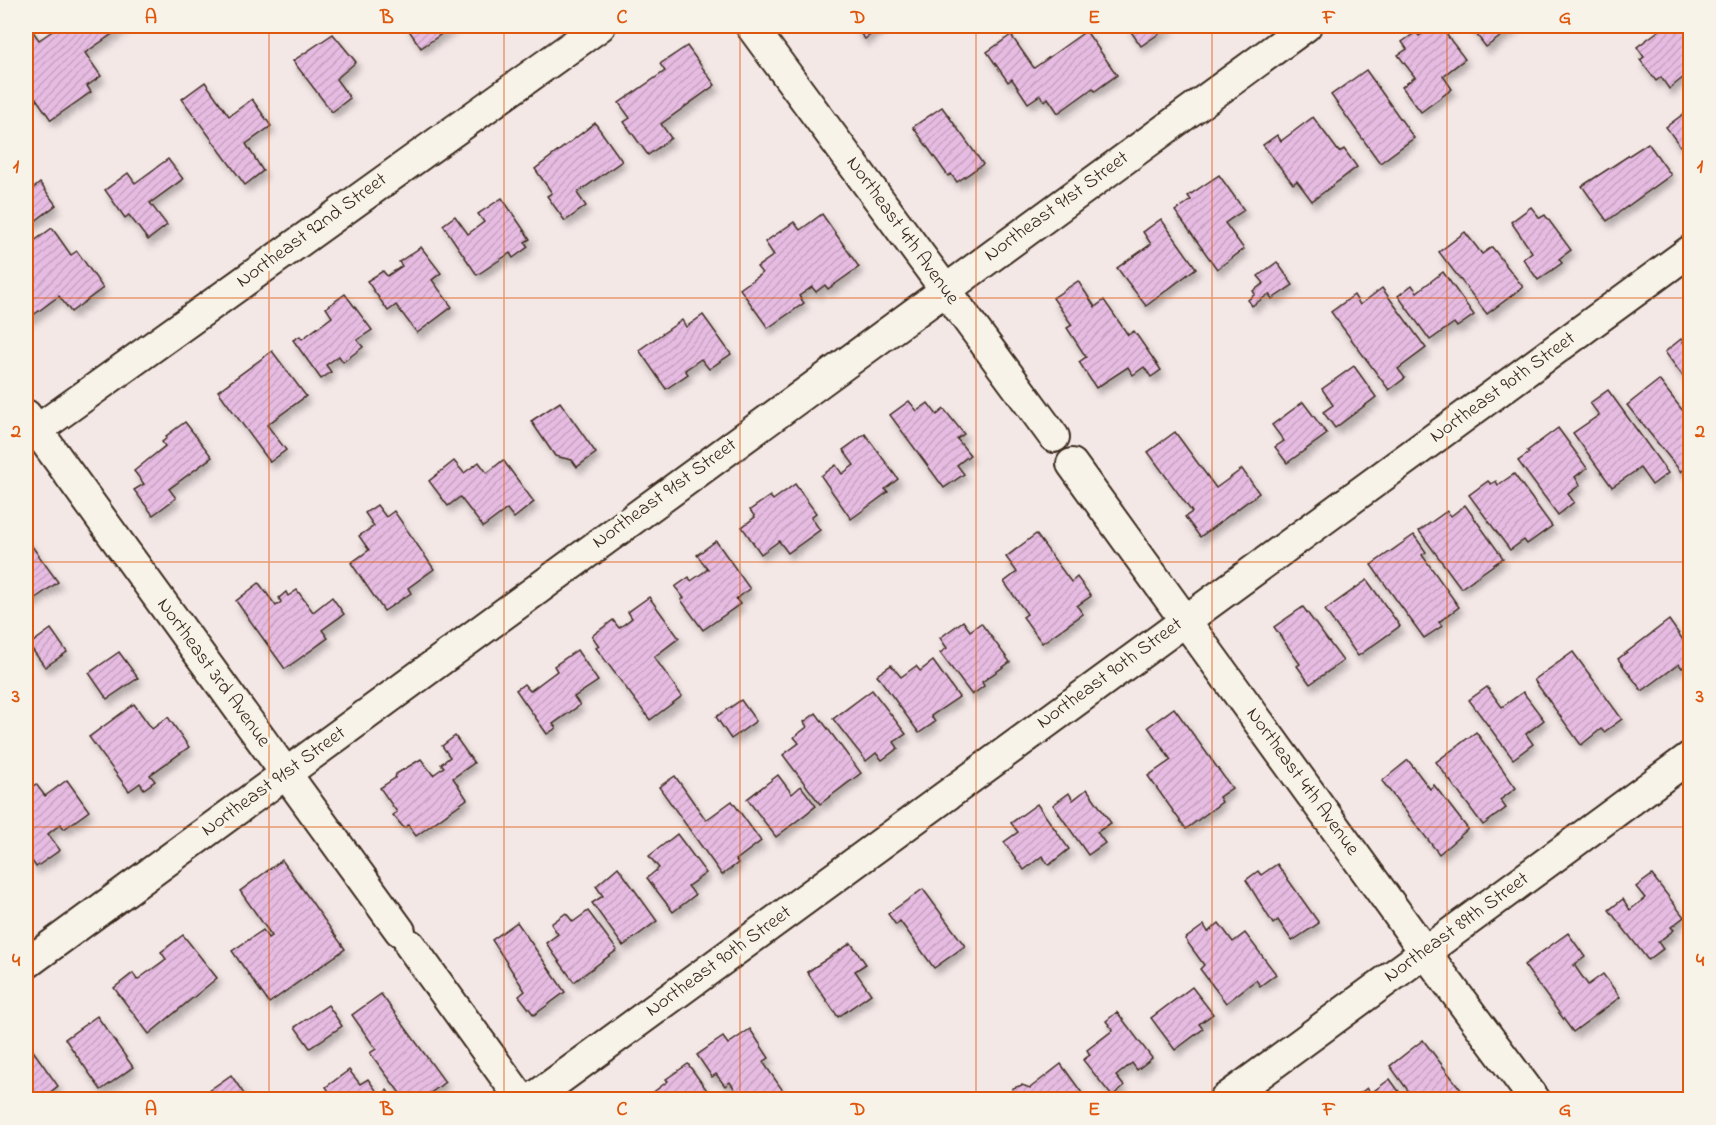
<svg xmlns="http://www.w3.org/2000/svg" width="1716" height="1125" viewBox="0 0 1716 1125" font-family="'Indie Flower',sans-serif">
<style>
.building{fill:url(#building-hatch);stroke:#3b2a1e;stroke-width:1.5;filter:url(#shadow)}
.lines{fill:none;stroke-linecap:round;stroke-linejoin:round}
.minor-casing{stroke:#3b2a1e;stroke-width:34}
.minor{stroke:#f7f3e8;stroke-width:30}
.grid{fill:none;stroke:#df570d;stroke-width:1.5;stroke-opacity:0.55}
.labels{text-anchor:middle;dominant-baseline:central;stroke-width:6;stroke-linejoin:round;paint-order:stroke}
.street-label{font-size:20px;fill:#3b2a1e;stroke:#f7f3e8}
.neatline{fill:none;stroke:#df570d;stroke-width:2}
.grid-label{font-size:20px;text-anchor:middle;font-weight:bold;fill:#df570d}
</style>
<defs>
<pattern id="building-hatch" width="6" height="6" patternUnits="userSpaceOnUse" patternTransform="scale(1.5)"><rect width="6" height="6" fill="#e7bce2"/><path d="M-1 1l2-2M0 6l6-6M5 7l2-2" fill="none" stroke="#c7a2c1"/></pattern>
<filter id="shadow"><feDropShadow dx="3.5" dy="6" stdDeviation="3" flood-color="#0004"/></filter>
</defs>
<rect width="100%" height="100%" fill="#f4e8e7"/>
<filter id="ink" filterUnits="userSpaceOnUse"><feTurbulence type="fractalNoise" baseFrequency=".0167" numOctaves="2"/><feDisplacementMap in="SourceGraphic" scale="12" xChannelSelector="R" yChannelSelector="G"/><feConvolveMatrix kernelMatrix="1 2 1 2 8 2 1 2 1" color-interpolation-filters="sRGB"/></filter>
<g filter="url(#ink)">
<g class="building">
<path d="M26 26H29L39 40 60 26H124L85 53 101 76 87 86 91 92 51 120 26 84Z"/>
<path d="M406 26H453L421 48Z"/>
<path d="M854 26H882L865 39Z"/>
<path d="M1127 26H1170L1141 46Z"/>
<path d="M1432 26H1440L1465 59 1443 76 1452 89 1421 112 1402 87 1415 77 1398 55 1407 49 1402 42 1416 32 1419 36Z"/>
<path d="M1470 26H1515L1486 47Z"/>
<path d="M1665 26H1686L1690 31V72L1669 89 1661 77 1656 81 1640 60 1644 57 1637 47Z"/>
<path d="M1086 31 1117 75 1095 91 1093 88 1058 113 1048 98 1045 101 1040 95 1028 103 1012 79 1008 82 987 52 1011 35 1034 68Z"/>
<path d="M333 34 356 62 336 79 350 98 332 112 293 61Z"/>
<path d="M687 46 715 85 661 124 671 138 648 155 624 122 630 118 619 103 665 71 660 64Z"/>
<path d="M1366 70 1414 138 1380 163 1331 95Z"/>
<path d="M205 82 229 116 252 99 271 126 246 144 263 171 245 185 182 99Z"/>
<path d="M942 107 983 164 957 182 951 174 948 176 913 127Z"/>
<path d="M1690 109V139L1680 146 1666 127Z"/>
<path d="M1313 117 1339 152 1344 149 1357 167 1312 201 1297 181 1293 184 1263 145 1277 135 1281 141Z"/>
<path d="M595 123 622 161 577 193 586 206 565 221 547 196 552 193 535 169Z"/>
<path d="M1648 143 1671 175 1607 221 1582 186Z"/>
<path d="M168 159 183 179 150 203 167 225 148 240 129 215 125 218 105 190 128 173 135 183Z"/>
<path d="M1219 175 1244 210 1225 223 1244 249 1217 269 1175 211 1191 200 1188 196Z"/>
<path d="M40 183 56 205 30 225 26 219V194Z"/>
<path d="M502 198 530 239 525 242 528 247 513 258 510 253 477 275 443 225 455 216 468 234 484 222 478 214Z"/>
<path d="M1531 207 1540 218 1545 215 1571 250 1559 259 1562 263 1538 280 1523 259 1532 252 1511 222Z"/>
<path d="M822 214 859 267 828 289 825 285 816 292 812 287 799 296 804 303 768 328 740 289 762 273 757 267 774 255 765 242 794 222 800 230Z"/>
<path d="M1161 219 1196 268 1146 306 1117 268 1151 244 1143 232Z"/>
<path d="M52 228 71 255 77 251 103 288 71 312 59 296 28 319 26 316V289L35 281 26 267V247Z"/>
<path d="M1465 232 1482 254 1492 247 1523 287 1487 314 1439 252Z"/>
<path d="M421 247 441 273 432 280 452 307 417 333 396 305 388 311 367 281 383 271 387 276 402 266 399 262Z"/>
<path d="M1277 262 1293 285 1272 299 1269 294 1252 306 1248 300 1255 294 1253 291 1264 283 1258 276Z"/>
<path d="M1443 272 1474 315 1457 327 1454 323 1430 340 1398 296 1412 285 1417 292Z"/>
<path d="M1078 281 1095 307 1104 300 1128 335 1134 331 1161 370 1151 377 1144 367 1133 375 1128 367 1096 388 1079 362 1086 357 1067 328 1072 325 1053 298Z"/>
<path d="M1382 288 1426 348 1398 369 1405 378 1389 390 1331 312 1354 295 1360 305Z"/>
<path d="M345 294 372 330 357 340 363 347 343 362 339 356 326 365 331 372 321 379 293 340 300 336 302 339 332 317 326 308Z"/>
<path d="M703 315 731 354 709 369 701 359 685 370 688 374 666 389 639 350 682 320 686 327Z"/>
<path d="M1681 339 1687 347 1690 345V386L1665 352Z"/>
<path d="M272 351 306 396 267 425 286 450 270 462 218 391Z"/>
<path d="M1354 366 1376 397 1335 428 1323 412 1333 405 1322 389Z"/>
<path d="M1659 380 1690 420V464L1681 472 1627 405Z"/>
<path d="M1608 390 1668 473 1652 485 1640 468 1612 487 1573 433 1599 415 1590 403Z"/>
<path d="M909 401 917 411 928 403 937 415 944 409 964 434 957 439 970 455 957 465 964 474 944 488 890 415Z"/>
<path d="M560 402 596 453 577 467 572 460 555 456 531 421Z"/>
<path d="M1303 402 1327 434 1287 463 1275 447 1284 441 1272 425Z"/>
<path d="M185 422 212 457 169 489 176 498 153 515 134 490 144 484 134 471 165 446 162 442 167 438 166 436Z"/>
<path d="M1558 428 1587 468 1575 477 1580 485 1568 494 1574 502 1558 515 1518 461 1529 453 1527 451Z"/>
<path d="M1175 432 1216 488 1242 469 1259 493 1200 537 1185 517 1192 512 1148 452Z"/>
<path d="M865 434 898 479 885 489 888 492 851 519 821 476 836 465 842 474 854 465 843 450Z"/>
<path d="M503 460 534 502 514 518 507 509 483 527 460 497 448 506 429 481 454 461 464 473 479 462 487 473Z"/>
<path d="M1514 474 1552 526 1527 544 1524 540 1510 550 1469 495 1488 481 1491 484 1496 481 1498 485Z"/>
<path d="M795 484 816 513 811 517 820 530 788 553 779 541 761 554 742 527 755 517 750 510 770 496 773 500Z"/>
<path d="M377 505 386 517 394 511 434 569 408 588 411 593 384 611 351 563 369 550 359 536 374 526 365 513Z"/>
<path d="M1465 505 1503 558 1461 588 1419 531 1447 511 1451 516Z"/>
<path d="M1036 534 1071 582 1077 577 1091 596 1077 606 1083 614 1042 643 1023 617 1027 614 1004 582 1017 572 1006 557Z"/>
<path d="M1414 535 1426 552 1422 555 1459 607 1439 622 1442 626 1424 638 1371 565Z"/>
<path d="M26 538 58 582 27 604 26 602Z"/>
<path d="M716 541 750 589 736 599 740 604 703 630 681 600 684 598 675 587 689 577 691 581 708 569 697 555Z"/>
<path d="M1367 580 1400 626 1358 656 1325 610Z"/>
<path d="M259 583 276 606 281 602 279 598 286 592 288 596 297 590 313 612 332 597 344 614 322 630 328 638 285 669 236 601Z"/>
<path d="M649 597 679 638 654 657 682 696 650 720 596 648 599 646 592 636 613 620 619 628 632 618 628 612Z"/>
<path d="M1303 607 1343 661 1310 684 1297 666 1300 664 1274 627Z"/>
<path d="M1669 620 1690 650V662L1682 668 1679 664 1642 691 1618 659Z"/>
<path d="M963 621 970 631 981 623 1010 662 982 682 984 686 972 695 940 653 947 648 940 638Z"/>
<path d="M51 629 67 652 45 667 29 645Z"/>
<path d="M577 650 598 681 574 697 580 705 553 724 556 728 547 734 516 690 524 684 530 691 557 671 554 666Z"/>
<path d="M119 652 138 678 107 699 89 673Z"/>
<path d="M1573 652 1622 719 1604 732 1601 729 1581 745 1534 680Z"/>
<path d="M933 661 959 697 931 716 935 722 919 733 877 675 891 665 901 677 916 666 920 671Z"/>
<path d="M1487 687 1502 707 1523 692 1544 720 1526 734 1533 744 1513 759 1469 700Z"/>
<path d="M872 690 906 734 894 742 898 748 882 760 876 753 866 761 833 719Z"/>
<path d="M741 700 756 721 731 739 716 717Z"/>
<path d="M134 704 152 729 168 717 189 747 150 775 155 781 144 789 140 783 129 791 89 737Z"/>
<path d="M1174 708 1232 788 1219 797 1222 802 1186 829 1148 776 1171 760 1148 727Z"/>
<path d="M816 713 861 773 820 804 783 755 799 743 794 737 807 727 804 722Z"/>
<path d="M1476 732 1516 788 1500 800 1506 808 1483 825 1436 762Z"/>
<path d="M455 736 474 763 453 778 467 799 416 836 408 825 404 828 393 815 397 812 380 788 395 778 396 774 421 759 433 775 444 767 441 764 450 757 442 746Z"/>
<path d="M1408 760 1430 789 1434 785 1468 829 1439 854 1382 781Z"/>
<path d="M778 775 792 794 801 786 816 806 776 837 747 799Z"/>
<path d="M675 776 706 820 732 801 761 841 736 860 738 863 722 875 659 787Z"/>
<path d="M67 780 89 811 64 829 61 824 48 834 60 850 36 867 26 852V791L36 784 45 796Z"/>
<path d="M1087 789 1111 823 1097 832 1105 843 1088 855 1053 805 1069 793 1073 800Z"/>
<path d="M1037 804 1069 849 1049 865 1042 856 1024 870 1004 842 1018 832 1011 823Z"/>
<path d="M677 834 706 873 688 886 695 895 673 912 647 878 659 868 649 856Z"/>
<path d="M282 860 345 949 269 1003 232 951 263 930 268 938 272 936 240 891Z"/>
<path d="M1277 864 1319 923 1292 941 1278 920 1273 924 1246 880 1258 871 1261 875Z"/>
<path d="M618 867 657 921 623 946 592 903 603 896 596 886Z"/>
<path d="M1652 875 1684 917 1671 927 1674 930 1658 942 1663 949 1648 960 1609 910 1623 899 1630 910 1645 898 1636 887Z"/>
<path d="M923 889 965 946 934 968 900 921 896 925 888 914Z"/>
<path d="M588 911 617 950 574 982 546 943 558 934 551 924 566 913 573 922Z"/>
<path d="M517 922 565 992 534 1015 519 996 525 991 492 940Z"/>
<path d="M1219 923 1233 942 1245 933 1276 974 1260 986 1256 980 1226 1003 1200 969 1204 965 1185 939 1204 925 1208 932Z"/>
<path d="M1568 933 1585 957 1574 965 1588 985 1603 974 1620 997 1573 1032 1524 965Z"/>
<path d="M183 935 217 978 149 1034 114 988 133 973 137 980 166 959 161 952Z"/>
<path d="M851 943 866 964 855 971 871 994 838 1017 807 972Z"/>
<path d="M1192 987 1213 1014 1199 1024 1203 1029 1175 1050 1151 1018Z"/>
<path d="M381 994 445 1082 421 1100H405L370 1053 376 1049 352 1015Z"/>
<path d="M328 1005 342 1026 310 1048 295 1027Z"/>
<path d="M1117 1012 1152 1058 1137 1070 1132 1063 1116 1076 1124 1086 1112 1096 1083 1060 1090 1055 1087 1050 1113 1030 1106 1021Z"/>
<path d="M97 1016 133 1067 101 1090 65 1039Z"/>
<path d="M750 1029 769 1058 763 1062 786 1095 779 1100H742L730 1082 725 1086 716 1074 712 1077 697 1055 723 1037 728 1044Z"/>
<path d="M1423 1040 1468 1099V1100H1415L1390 1066Z"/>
<path d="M29 1045 58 1086 40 1100H26V1048Z"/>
<path d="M688 1064 714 1100H643L668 1081 666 1079Z"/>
<path d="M1061 1064 1087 1100H1008L1013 1088 1022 1085 1030 1088Z"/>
<path d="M349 1070 360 1084 368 1079 380 1096 387 1090 394 1100H335L326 1087Z"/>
<path d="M231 1075 244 1094 236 1100H203L201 1096Z"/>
<path d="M1390 1079 1405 1100H1351L1367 1088 1371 1093Z"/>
</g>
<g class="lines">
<defs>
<g id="minor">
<path d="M751 26 1054 437"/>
<path d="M26 415 400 931"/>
<path d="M26 438 600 26"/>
<path d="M1072 464 1425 952 1535 1100"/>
<path d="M410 945 522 1100"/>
<path d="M26 964 1306 26"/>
<path d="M531 1100 1690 251"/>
<path d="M1224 1100 1690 757"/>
</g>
</defs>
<use href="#minor" class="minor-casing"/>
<use href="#minor" class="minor"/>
</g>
</g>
<path class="grid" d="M269 26V1100M504 26V1100M740 26V1100M976 26V1100M1212 26V1100M1447 26V1100M26 298H1690M26 562H1690M26 827H1690"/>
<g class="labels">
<g class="street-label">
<text transform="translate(1057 207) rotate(-36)">Northeast 91st Street</text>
<text transform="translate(312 231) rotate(-36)">Northeast 92nd Street</text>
<text transform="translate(902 231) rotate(54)">Northeast 4th Avenue</text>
<text transform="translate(1503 388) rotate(-36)">Northeast 90th Street</text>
<text transform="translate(665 494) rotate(-36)">Northeast 91st Street</text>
<text transform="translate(213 673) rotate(54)">Northeast 3rd Avenue</text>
<text transform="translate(1110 674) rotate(-36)">Northeast 90th Street</text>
<text transform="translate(274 782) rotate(-36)">Northeast 91st Street</text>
<text transform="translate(1302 782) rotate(54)">Northeast 4th Avenue</text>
<text transform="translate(1457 928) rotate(-36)">Northeast 89th Street</text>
<text transform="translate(719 962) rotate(-36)">Northeast 90th Street</text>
</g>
</g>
<rect width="1716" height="1125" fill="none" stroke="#f7f3e8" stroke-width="66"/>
<rect x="33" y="33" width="1650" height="1059" class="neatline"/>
<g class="grid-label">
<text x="151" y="23">A</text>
<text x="387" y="23">B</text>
<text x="622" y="23">C</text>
<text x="858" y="23">D</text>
<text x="1094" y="23">E</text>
<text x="1329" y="23">F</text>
<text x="1565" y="23">G</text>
<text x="16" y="172">1</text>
<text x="1700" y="172">1</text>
<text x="16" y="437">2</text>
<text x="1700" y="437">2</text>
<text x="16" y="702">3</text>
<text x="1700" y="702">3</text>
<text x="16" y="966">4</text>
<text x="1700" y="966">4</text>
<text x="151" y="1115">A</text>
<text x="387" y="1115">B</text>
<text x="622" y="1115">C</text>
<text x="858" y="1115">D</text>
<text x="1094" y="1115">E</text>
<text x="1329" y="1115">F</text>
<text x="1565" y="1115">G</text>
</g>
</svg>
